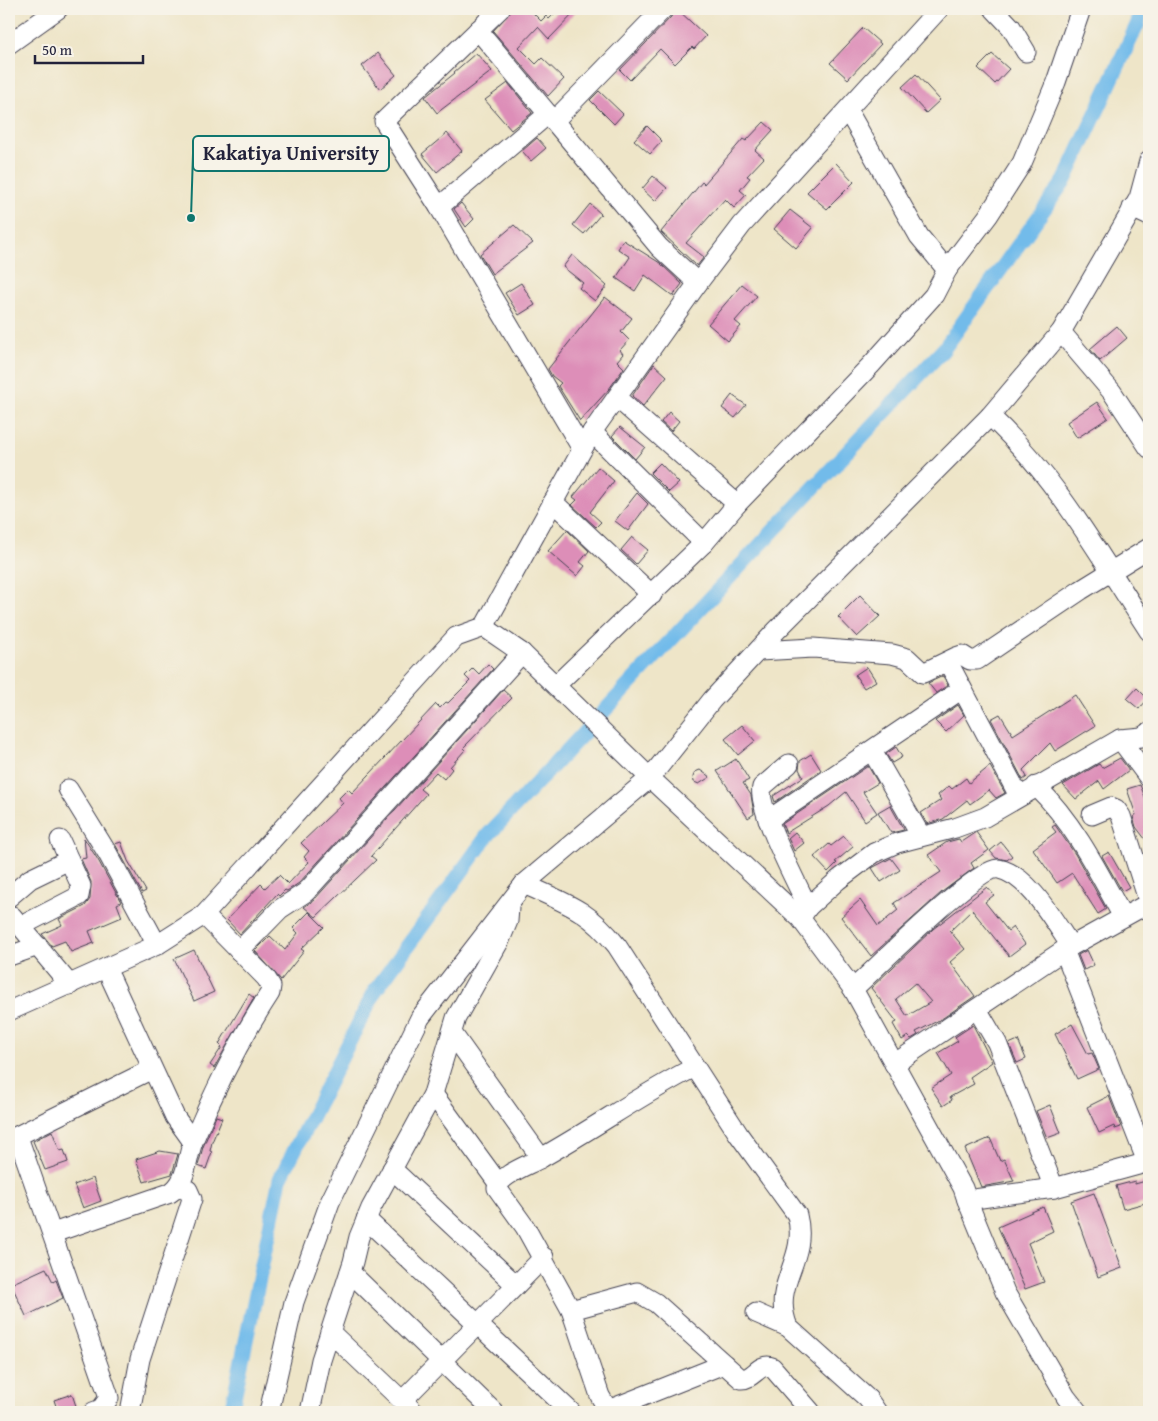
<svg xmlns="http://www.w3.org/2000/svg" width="1158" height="1421" viewBox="0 0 1158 1421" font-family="'Gentium Book Plus',serif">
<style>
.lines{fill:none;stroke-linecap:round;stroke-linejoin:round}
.canal{stroke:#72bbea;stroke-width:15}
.building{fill:#dd8eb8;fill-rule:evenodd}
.minor-casing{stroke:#413f50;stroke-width:21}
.minor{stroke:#fff;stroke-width:19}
.leader{fill:none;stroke:#0f766e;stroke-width:2}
.callout-dot{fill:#0f766e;stroke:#f7f3e8;stroke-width:2}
.callout{fill:#f7f3e8;stroke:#0f766e;stroke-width:2}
.callout-label{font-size:20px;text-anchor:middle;font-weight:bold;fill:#22223b}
</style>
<rect width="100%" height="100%" fill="#f7f3e8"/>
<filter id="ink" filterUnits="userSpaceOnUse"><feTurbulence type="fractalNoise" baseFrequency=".02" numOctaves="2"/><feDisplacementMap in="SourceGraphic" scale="10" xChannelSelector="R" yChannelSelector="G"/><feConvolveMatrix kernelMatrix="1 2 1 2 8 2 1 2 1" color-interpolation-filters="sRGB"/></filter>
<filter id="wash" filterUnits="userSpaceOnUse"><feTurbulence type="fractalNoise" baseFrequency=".0096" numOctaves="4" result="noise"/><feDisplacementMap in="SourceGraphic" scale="20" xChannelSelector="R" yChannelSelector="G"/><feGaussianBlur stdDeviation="1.12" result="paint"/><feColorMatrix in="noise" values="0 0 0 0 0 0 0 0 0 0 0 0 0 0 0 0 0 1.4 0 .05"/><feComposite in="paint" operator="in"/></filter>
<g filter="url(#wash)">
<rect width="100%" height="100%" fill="#eee5c8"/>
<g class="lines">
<path class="canal" d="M231 1412 280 1179 375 991 488 835 943 350 1065 180 1138 23 1140 9"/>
</g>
<g id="blocks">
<g class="building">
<path d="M513 9H529L541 21 546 16 549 19 559 9H578L549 39 538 27 519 47 536 64 542 58 564 79 548 96 493 31Z"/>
<path d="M674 9H677L706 36 694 49 692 47 675 64 660 49 630 80 620 70 671 17Z"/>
<path d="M863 28 881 44 848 79 830 63Z"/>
<path d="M378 53 396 75 380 89 362 66Z"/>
<path d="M476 53 492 71 437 113 425 97 455 73 454 72Z"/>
<path d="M992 54 1009 69 995 84 978 68Z"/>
<path d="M916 74 940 100 926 113 902 87Z"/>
<path d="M508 83 532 113 511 130 485 100Z"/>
<path d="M599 91 623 114 614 124 590 100Z"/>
<path d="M764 122 773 130 755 150 764 158 747 176 750 178 740 190 746 195 734 208 725 199 686 243 704 257 697 266 661 232 702 182 704 184 743 139 746 141Z"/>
<path d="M647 126 662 141 650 154 634 140Z"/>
<path d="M447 133 462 151 437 172 422 154Z"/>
<path d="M537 138 546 148 531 161 522 151Z"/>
<path d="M836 163 854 182 827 209 807 192Z"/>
<path d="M653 176 667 188 655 201 642 189Z"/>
<path d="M461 203 474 219 466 227 454 209Z"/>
<path d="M590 204 601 214 584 234 573 225Z"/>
<path d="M790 210 813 228 796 248 774 229Z"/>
<path d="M514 225 533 243 492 274 480 254Z"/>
<path d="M623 240 660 263 682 284 673 296 645 275 635 291 616 278 630 257 618 249Z"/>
<path d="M572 255 607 286 595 301 579 288 583 283 563 267Z"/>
<path d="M521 283 535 305 519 315 505 293Z"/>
<path d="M742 284 757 296 735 321 741 326 728 341 708 324Z"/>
<path d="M605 297 632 318 621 332 629 340 620 350 623 354 617 361 624 368 609 389 580 421 558 386 561 383 552 376 548 369Z"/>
<path d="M1117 326 1127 338 1100 361 1090 349Z"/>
<path d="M654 364 667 376 643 406 632 396Z"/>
<path d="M732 395 746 405 735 418 722 408Z"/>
<path d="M1097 402 1108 418 1077 438 1067 422Z"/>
<path d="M669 412 679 421 671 431 661 422Z"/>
<path d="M620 427 645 447 635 459 612 436Z"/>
<path d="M660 463 679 483 669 492 650 473Z"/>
<path d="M598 467 614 481 590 512 601 522 596 527 572 505 577 500 573 497Z"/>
<path d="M637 493 648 504 628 531 615 521Z"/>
<path d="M567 530 589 551 580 562 585 566 577 576 548 551Z"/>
<path d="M632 537 648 550 636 564 621 550Z"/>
<path d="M860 595 880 616 857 637 838 617Z"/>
<path d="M488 664 493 669 299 883 287 891 285 890 279 896 277 894 240 934 227 920 261 884 265 888 279 875 288 884 309 862 304 857 309 851 301 843 343 803 339 798 348 789 352 793 436 704 440 708 446 702 448 703 470 681 465 676 473 668 479 674Z"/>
<path d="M867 667 876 681 864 688 855 675Z"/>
<path d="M943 676 948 685 936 693 928 683Z"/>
<path d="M1137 688 1148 699 1139 709 1127 699Z"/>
<path d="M503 690 512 698 463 748 465 750 450 767 452 769 444 779 436 772 420 789 426 794 371 856 376 860 316 917 304 907 314 900Z"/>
<path d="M1075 695 1095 726 1055 751 1050 743 1023 770 1027 777 1023 780 991 719 1000 714 1013 735Z"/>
<path d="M958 705 964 715 946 732 935 721Z"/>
<path d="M742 725 755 741 738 755 725 739Z"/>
<path d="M896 747 902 757 892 763 886 754Z"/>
<path d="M811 754 821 770 775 802 773 796 803 777 799 769 800 761Z"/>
<path d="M1120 758 1129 770 1104 789 1099 781 1076 799 1063 785 1099 764 1102 768Z"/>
<path d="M736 759 749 780 743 783 751 795 754 814 748 818 717 771Z"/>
<path d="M868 766 878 783 863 792 877 813 865 821 846 792 829 806 786 833 782 824Z"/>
<path d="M990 766 1005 793 996 798 989 790 970 804 967 800 943 819 927 824 921 813 941 800 938 795 949 786 952 789 966 778 969 783Z"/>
<path d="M700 770 710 777 699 784 694 782 693 777 695 772Z"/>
<path d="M1140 785 1149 806V844L1136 827 1133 817 1136 815 1127 789Z"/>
<path d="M890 805 904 830 891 833 878 812Z"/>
<path d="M1055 825 1075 854 1106 909 1098 914 1072 873 1057 883 1033 849 1056 832 1052 827Z"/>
<path d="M795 832 804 843 794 851 788 838Z"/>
<path d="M976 832 989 850 971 863 974 868 942 892 871 956 841 917 860 900 878 926 898 910 894 903 941 872 928 855 947 842 959 839 961 842Z"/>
<path d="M844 836 853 847 835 862 837 863 828 872 814 857 829 844 831 846Z"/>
<path d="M84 838 98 860 121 902 117 904 122 917 89 931 94 943 71 952 65 941 52 946 42 934 62 925 59 919 85 906 90 899 91 882 81 859 86 858Z"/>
<path d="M121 842 128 861 146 891 142 893 115 844Z"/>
<path d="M1001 842 1012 856 1007 860 996 858 990 851Z"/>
<path d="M1109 852 1129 887 1122 891 1102 856Z"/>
<path d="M891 858 900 870 881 882 872 868Z"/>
<path d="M987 887 994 895 985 902 1008 931 1013 927 1025 944 1009 956 972 910 950 931 965 949 950 962 975 996 943 1018 916 1032 918 1035 911 1039 908 1036 902 1040 893 1024 897 1022 871 988 933 929ZM915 983 931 1002 907 1016 896 999Z"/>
<path d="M309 912 324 927 301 949 304 951 281 980 255 951 270 936 285 950 298 933 293 928Z"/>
<path d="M194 950 214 992 194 1001 174 959Z"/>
<path d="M1087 950 1094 965 1084 970 1078 955Z"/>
<path d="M249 994 254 998 214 1068 210 1065 222 1047 219 1044Z"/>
<path d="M1072 1024 1088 1054 1092 1053 1099 1069 1077 1079 1055 1034Z"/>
<path d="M973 1025 992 1062 970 1077 974 1084 950 1097 952 1100 943 1106 931 1088 951 1075 938 1053 958 1041 955 1037Z"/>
<path d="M1018 1040 1026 1059 1017 1063 1009 1044Z"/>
<path d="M1109 1096 1121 1127 1115 1129 1114 1126 1099 1133 1087 1107Z"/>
<path d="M1050 1105 1061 1133 1047 1138 1036 1111Z"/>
<path d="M216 1116 222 1118 212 1142 210 1151 212 1152 206 1169 198 1166 203 1147Z"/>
<path d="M52 1131 60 1151 64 1150 68 1162 45 1170 33 1141Z"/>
<path d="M990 1138 1000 1161 1004 1159 1014 1181 981 1187 965 1149Z"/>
<path d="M160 1151 178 1154 172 1174 144 1182 136 1159Z"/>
<path d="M93 1178 101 1201 83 1208 74 1185Z"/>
<path d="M1149 1180V1202L1123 1209 1116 1186 1135 1181V1184Z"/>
<path d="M1094 1193 1122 1268 1098 1277 1071 1201Z"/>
<path d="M1043 1207 1053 1231 1028 1243 1044 1282 1025 1289 998 1227Z"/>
<path d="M46 1268 53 1282 56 1280 63 1298 26 1316 11 1284Z"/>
<path d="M72 1394 78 1412H58L54 1400Z"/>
</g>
</g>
</g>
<g filter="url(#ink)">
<use href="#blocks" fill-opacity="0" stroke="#413f50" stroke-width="1"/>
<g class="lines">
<defs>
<g id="minor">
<path d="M500 9 384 121 439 207 582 449"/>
<path d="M994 9 1011 27 1026 52"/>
<path d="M478 30 659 247 698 283"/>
<path d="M9 44 58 9"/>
<path d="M848 111 919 236 947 270"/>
<path d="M554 121 663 9"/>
<path d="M439 207 548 114"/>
<path d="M1132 208 1149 216"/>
<path d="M1061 332 1112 392 1149 448"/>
<path d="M990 416C1058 479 1099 555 1149 631"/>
<path d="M592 432 704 543"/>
<path d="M553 502 652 595"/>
<path d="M737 504 871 365 934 295 947 270 988 216 1022 163 1056 82 1081 9"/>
<path d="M484 627 592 432 698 283 742 225 939 9"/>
<path d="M759 651 813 648 892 654 907 658 923 673 956 657 962 655 970 660H977L1081 590 1149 548"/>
<path d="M948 662 1019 796"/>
<path d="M556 685 704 543 737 504 617 398"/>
<path d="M1120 739 1149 778"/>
<path d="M872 751 921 836"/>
<path d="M789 764 762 787C756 806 798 886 808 907L802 916"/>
<path d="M1036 786C1074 823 1098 871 1123 917"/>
<path d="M68 789 108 854 157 945"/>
<path d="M1092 815 1111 807 1116 809 1121 816 1149 903"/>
<path d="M768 820 962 689"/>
<path d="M524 884C565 903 588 909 617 946L739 1135 797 1215C809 1262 770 1282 788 1327"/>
<path d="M9 897 30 879 69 860"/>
<path d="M808 907 838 880 874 853 897 843 955 828 985 817 1120 739 1142 737 1149 732"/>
<path d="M9 918 12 916 70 985"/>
<path d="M21 926 79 896 81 886 60 840"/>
<path d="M1064 950 1147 1162"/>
<path d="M239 951 280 909 306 892 522 653"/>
<path d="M9 956 38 946"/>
<path d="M106 968 175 1117 193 1142"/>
<path d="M853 989C873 971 979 865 999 869 1029 875 1055 923 1071 946"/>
<path d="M977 1009 997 1043 1054 1188"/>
<path d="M9 1011 157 945 204 915 456 637 484 627 522 653 650 778 712 700 776 631 990 416 1061 332 1139 198 1149 161"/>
<path d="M452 1033 541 1158C529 1165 501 1174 497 1188L525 1227 571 1310 600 1396 608 1410 724 1364"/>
<path d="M894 1064 1064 950 1149 903"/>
<path d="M433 1094 498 1183"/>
<path d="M18 1137 108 1394 109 1398 101 1409 93 1412"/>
<path d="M9 1140 152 1069"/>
<path d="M541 1158C593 1129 642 1094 695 1067"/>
<path d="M392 1169 516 1285"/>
<path d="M967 1200 1005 1292 1066 1397 1078 1412"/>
<path d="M366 1219 571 1412"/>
<path d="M53 1233 170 1193C188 1182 186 1158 194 1139 215 1089 240 1039 270 993L271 986 266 978 204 915"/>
<path d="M350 1272 494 1412"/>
<path d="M571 1310 637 1292 656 1303 741 1379C753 1380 759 1362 772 1367L811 1412"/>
<path d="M756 1313 788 1327 868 1399 877 1412"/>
<path d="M330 1332 414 1412"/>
<path d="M402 1401 544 1257"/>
<path d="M130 1412 140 1359 192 1199 188 1190 180 1185"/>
<path d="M269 1412 294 1302 330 1202 420 1018 524 884 650 778 800 918 853 989 963 1188 967 1200 1054 1188 1149 1162"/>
<path d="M310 1412 321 1360 353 1262 359 1237 371 1208 433 1094 456 1018 500 940 508 921 509 908"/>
</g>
</defs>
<use href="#minor" class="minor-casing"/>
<use href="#minor" class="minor"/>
</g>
</g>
<path class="leader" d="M191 218L193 153"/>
<circle class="callout-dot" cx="191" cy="218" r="5"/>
<rect class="callout" x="193" y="136" width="196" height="35" rx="5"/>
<g class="callout-label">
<text x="291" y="160">Kakatiya University</text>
</g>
<rect width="1158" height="1421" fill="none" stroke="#f7f3e8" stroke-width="30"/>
<path d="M35 55v8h108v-8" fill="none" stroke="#22223b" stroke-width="2.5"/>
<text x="42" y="55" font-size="15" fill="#22223b" stroke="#f7f3e8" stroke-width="4" paint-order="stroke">50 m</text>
</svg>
